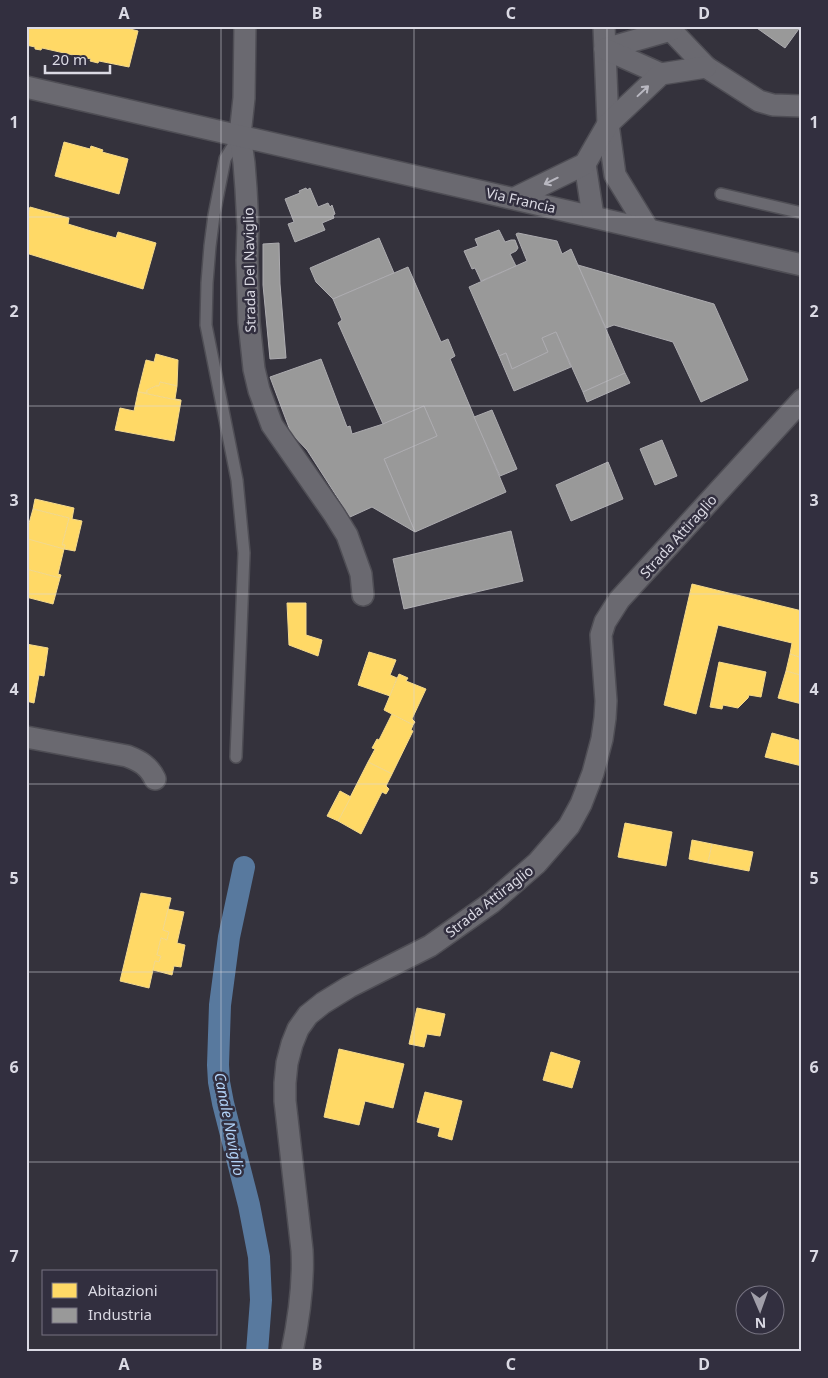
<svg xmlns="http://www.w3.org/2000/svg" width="828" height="1378" viewBox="0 0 828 1378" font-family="'Noto Sans',sans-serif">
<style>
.homes{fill:#ffd966;stroke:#f4d98c}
.industry{fill:#999;stroke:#adacb0}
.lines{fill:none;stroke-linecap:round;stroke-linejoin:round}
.canal{stroke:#58799e;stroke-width:22}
.service-casing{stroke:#4f4e55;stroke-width:14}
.minor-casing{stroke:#4f4e55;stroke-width:24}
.service{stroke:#6a6970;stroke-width:11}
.minor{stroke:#6a6970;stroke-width:21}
.oneway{stroke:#b9b8c1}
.grid{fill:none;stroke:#dbdae4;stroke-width:1;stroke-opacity:0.55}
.labels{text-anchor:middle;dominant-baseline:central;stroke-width:5;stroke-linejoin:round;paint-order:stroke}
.street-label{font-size:14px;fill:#dbdae4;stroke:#322f3f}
.water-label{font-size:15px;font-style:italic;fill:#b1d1f6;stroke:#322f3f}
.neatline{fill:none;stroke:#dbdae4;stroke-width:2}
.grid-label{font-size:16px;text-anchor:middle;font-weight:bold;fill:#dbdae4}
</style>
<rect width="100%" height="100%" fill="#34323c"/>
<g class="homes">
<path d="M26 26H118L138 31 129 67 99 61 98 63 90 61 91 59 42 48 41 50 35 49V47L26 45Z"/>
<path d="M64 142 90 149 91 146 103 150 102 152 128 159 119 194 55 176Z"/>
<path d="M30 207 69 218 68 224 91 231 116 238 118 232 156 243 143 289 26 253V221Z"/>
<path d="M156 354 178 360 177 386 160 382 159 386H156L147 390V393L138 392 146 360 154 362Z"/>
<path d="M160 382 177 386 175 399 181 400V401L138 392 147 393V390L156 386H159Z"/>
<path d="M138 392 181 401 174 441 115 430 120 408 134 411Z"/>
<path d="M35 499 74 508 72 519 82 521 75 551 64 549 65 545H62L69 518 33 509Z"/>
<path d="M33 509 69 518 62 545H65L64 549 26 539V534Z"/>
<path d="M28 539 64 549 58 574 61 575 60 578 26 569V546Z"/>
<path d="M26 569 60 578 53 604 26 597Z"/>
<path d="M692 584 802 611V658L790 654 792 643 718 625 696 714 664 705Z"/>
<path d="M287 603H306V635L322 640 318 656 289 645Z"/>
<path d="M26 644 48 648 44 676 39 675 34 703 26 701Z"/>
<path d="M369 652 396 660 390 675 397 678 390 696 358 685Z"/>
<path d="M790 654 802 658V666L800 675 786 671Z"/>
<path d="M719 662 766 672 761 697 749 695 748 698 738 708 723 705 722 709 710 707Z"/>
<path d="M802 666V704L778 698 786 671 800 675Z"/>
<path d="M399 674 408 678 406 681 426 689 412 719 415 722 413 725 384 710Z"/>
<path d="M392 714 413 725 411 730 413 731 392 774 368 762 375 749 372 748 377 739 379 740Z"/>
<path d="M772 733 802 741V766L765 757Z"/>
<path d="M368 762 392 774 386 786 389 789 386 794 382 792 361 834 338 821Z"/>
<path d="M340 791 351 797 338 821 327 816Z"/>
<path d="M625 823 672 832 666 866 618 857Z"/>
<path d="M692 840 712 844 708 863 689 859Z"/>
<path d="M712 844 753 852 749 871 708 863Z"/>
<path d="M141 893 171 898 163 930 169 932 167 940 161 938 157 955 161 956 159 962 155 961 149 988 120 981Z"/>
<path d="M168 909 184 912 177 943 185 945 181 967 174 966 172 975 153 970 155 961 159 962 161 956 157 955 161 938 167 940 169 932 163 930Z"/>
<path d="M417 1008 445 1014 440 1036 427 1034 424 1047 409 1044Z"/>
<path d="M339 1049 404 1064 393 1108 365 1101 359 1125 324 1117Z"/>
<path d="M551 1052 580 1061 572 1088 543 1080Z"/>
<path d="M425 1092 462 1101 452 1140 438 1136 440 1128 417 1122Z"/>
</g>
<g class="industry">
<path d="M754 26H801L785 48Z"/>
<path d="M306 188 307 190 310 188 318 207 328 203 330 207 332 205 335 214 333 215 334 218 322 223 325 230 295 242 288 224 294 222 285 199 300 193 299 191Z"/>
<path d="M499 230 505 242 511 240H515L518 248 516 251 510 254 516 266 481 281 475 268 472 269 464 251 478 246 475 239Z"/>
<path d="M518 233 557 241 562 254 571 249 625 373 583 392 556 332 542 338 548 352 512 369 506 353 499 356 469 287 527 261 516 234Z"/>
<path d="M379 238 394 273 333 299 316 282 310 268Z"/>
<path d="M279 243 280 284 286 358 270 359 263 285V244Z"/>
<path d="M578 265 714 304 748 380 701 402 673 342 614 325 606 328Z"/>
<path d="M408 267 441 342 448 339 455 356 450 359 506 492 415 532 384 459 437 436 424 406 383 424 338 323 342 320 333 299Z"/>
<path d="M556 332 571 367 514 391 499 356 506 353 512 369 548 352 542 338Z"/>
<path d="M321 359 347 427 350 426 352 434 383 424 424 406 437 436 384 459 415 532 372 507 350 517 307 450 291 433 270 377Z"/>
<path d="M625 373 630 383 587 402 583 392Z"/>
<path d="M492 410 517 469 500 476 474 417Z"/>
<path d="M662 440 677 476 655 485 640 449Z"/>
<path d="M608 462 623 499 571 521 556 485Z"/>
<path d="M511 531 523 581 404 609 393 559Z"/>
</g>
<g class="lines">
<path class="canal" d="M244 867 229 937 220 1005 218 1065 219 1082 223 1103 249 1205 259 1257 261 1300 257 1352"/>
<defs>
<g id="service">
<path d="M721 194 802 213"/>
<path d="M236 757 244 553 237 480 206 325 207 283 210 246 214 215 225 159 239 136"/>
</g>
<g id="minor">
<path d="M245 26 244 98 240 135 244 163 246 189 248 227 247 260 249 322 254 369 259 390 272 425 334 514 347 535 361 574 363 595"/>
<path d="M604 26 608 124 615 175 648 229"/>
<path d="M667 26 706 67 759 101 773 105 802 106"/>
<path d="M605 49 671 30"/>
<path d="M605 49 661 74"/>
<path d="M26 87 802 265"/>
<path d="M585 164 593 216"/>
<path d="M515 198 585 164 608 124 661 74 706 67"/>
<path d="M26 737 127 756C140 761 149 766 155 779"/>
<path d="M292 1352C299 1318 304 1285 302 1250L285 1101V1083L287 1063 292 1044 298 1029 308 1015 323 1003 349 987 430 946 491 903 537 863 569 826 581 804 593 773 602 739 605 718 606 701 601 635 605 622 619 600 802 400"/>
</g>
</defs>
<use href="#service" class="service-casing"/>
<use href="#minor" class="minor-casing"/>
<use href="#service" class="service"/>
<use href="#minor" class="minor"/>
</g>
<defs><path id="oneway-shaft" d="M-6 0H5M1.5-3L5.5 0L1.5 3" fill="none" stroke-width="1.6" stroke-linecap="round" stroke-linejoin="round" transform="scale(1.25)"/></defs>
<g class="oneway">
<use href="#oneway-shaft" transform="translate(643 91) rotate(-43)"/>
<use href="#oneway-shaft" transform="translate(551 181) rotate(154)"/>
</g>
<path class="grid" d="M221 26V1352M414 26V1352M607 26V1352M26 217H802M26 406H802M26 594H802M26 784H802M26 972H802M26 1162H802"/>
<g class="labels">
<g class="street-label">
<text transform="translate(521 200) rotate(13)">Via Francia</text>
<text transform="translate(249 270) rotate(-91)">Strada Del Naviglio</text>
<text transform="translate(678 536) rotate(-48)">Strada Attiraglio</text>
<text transform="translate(489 901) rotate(-38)">Strada Attiraglio</text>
</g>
<g class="water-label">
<text transform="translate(230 1124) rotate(79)">Canale Naviglio</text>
</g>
</g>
<rect width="828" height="1378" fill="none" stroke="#322f3f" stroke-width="55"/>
<rect x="42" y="1270" width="175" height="65" fill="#322f3f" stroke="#767381"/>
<rect x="52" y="1283" width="25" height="15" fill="#ffd966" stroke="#767381"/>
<text x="88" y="1296" font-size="15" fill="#dbdae4">Abitazioni</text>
<rect x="52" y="1308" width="25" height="15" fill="#999999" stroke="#767381"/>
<text x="88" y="1320" font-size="15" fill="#dbdae4">Industria</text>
<g transform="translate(760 1310) rotate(178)"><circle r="24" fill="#322f3f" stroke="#767381"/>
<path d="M0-4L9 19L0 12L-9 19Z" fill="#a19fa9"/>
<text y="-8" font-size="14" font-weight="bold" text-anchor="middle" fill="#dbdae4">N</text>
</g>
<path d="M45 65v8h65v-8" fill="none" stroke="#dbdae4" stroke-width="2.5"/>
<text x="52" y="65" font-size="15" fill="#dbdae4" stroke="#322f3f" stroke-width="4" paint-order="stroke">20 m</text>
<rect x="28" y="28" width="772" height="1322" class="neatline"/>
<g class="grid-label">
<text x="124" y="19">A</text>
<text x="317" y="19">B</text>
<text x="511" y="19">C</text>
<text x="704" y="19">D</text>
<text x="14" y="128">1</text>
<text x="814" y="128">1</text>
<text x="14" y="317">2</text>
<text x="814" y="317">2</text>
<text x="14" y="506">3</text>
<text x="814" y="506">3</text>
<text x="14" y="695">4</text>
<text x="814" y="695">4</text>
<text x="14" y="884">5</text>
<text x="814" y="884">5</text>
<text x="14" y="1073">6</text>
<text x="814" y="1073">6</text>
<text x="14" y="1262">7</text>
<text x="814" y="1262">7</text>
<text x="124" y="1370">A</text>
<text x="317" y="1370">B</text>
<text x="511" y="1370">C</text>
<text x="704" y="1370">D</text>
</g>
</svg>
